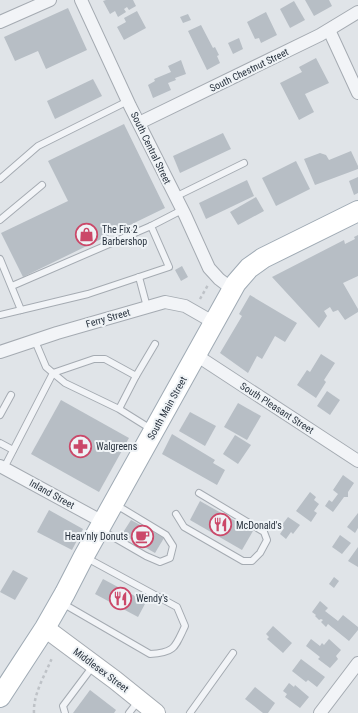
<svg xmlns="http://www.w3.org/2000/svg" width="358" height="713" viewBox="0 0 358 713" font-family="'Roboto Condensed',sans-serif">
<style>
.building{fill:#b7bec5}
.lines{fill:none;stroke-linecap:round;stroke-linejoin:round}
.lane-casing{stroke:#a5abb2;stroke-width:8}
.street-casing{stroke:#a5abb2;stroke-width:14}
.secondary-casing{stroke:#a5abb2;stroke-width:20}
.primary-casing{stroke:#9faab4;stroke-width:22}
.path{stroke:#bec2c7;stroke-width:2.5;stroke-dasharray:3 3;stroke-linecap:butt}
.lane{stroke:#f2f4f7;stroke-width:6}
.street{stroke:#f2f4f7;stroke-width:12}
.secondary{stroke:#fff;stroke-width:18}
.primary{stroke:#fff;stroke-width:20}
.labels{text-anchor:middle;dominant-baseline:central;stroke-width:4;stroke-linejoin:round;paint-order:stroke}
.street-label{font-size:10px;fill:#29333f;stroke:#eff3f6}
.poi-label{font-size:10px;fill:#29333f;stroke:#eff3f6;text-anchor:start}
</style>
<rect width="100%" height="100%" fill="#e0e4e8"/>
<g class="building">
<path d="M106 0H133L136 6 129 10 127 7 124 9 126 12 118 17 115 11 110 14 103 1Z"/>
<path d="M305 0H329L332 6 314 16Z"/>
<path d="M294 1 305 20 290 28 280 9Z"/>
<path d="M68 8 87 50 46 69 38 51 15 61 4 37Z"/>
<path d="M137 11 146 28 124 40 117 27 126 22 124 18Z"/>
<path d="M266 12 277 35 261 43 259 38 255 39 247 22Z"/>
<path d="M188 14 191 20 183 23 180 17Z"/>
<path d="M201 25 213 48 215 47 219 55 217 56 220 63 207 70 188 31Z"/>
<path d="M239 38 243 49 233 54 228 43Z"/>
<path d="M316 58 329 83 305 94 314 112 299 120 280 83 302 72 299 67Z"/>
<path d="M181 60 186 74 175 78 176 80 168 83 171 90 153 98 148 85 155 81 154 79 171 72 168 66Z"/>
<path d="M93 79 102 96 55 119 47 101Z"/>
<path d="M124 124 165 208 23 277 1 233 68 201 48 161Z"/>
<path d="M223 133 231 149 180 173 173 156Z"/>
<path d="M351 151 358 166V169L315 185 304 159 320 153 326 155 329 160Z"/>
<path d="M296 161 310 189 276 206 262 178Z"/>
<path d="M358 177V193L354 195 349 181Z"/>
<path d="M247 180 254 196 206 219 199 203Z"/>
<path d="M256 197 264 211 238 225 230 212Z"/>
<path d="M358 235V276L343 283 358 309V312L345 320 338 310 333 312 330 307 324 311 327 316 319 328 272 277 344 240 345 244 355 239 354 237Z"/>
<path d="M182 266 188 277 181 281 175 270Z"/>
<path d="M250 295 297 323 285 342 275 336 262 359 257 356 248 373 220 353 242 316 239 314Z"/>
<path d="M321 354 335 363 324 380 326 382 316 398 297 385 307 370 310 372Z"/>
<path d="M327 391 340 400 330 415 317 406Z"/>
<path d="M61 400 129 438 99 492 31 454Z"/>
<path d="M238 403 261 416 247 440 224 427Z"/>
<path d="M190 412 216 426 205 446 179 431Z"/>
<path d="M172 434 215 460 213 463 225 470 217 485 162 454Z"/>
<path d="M235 435 251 445 238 464 223 454Z"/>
<path d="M343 475 354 483 348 492V497H344L333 512 325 506 329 500 332 502 338 494 333 490Z"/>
<path d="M310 492 316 497 314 500 319 504 314 511 317 513 311 522 296 511Z"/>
<path d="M200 501 253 531 242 550 190 520Z"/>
<path d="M49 510 83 529 72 550 37 532Z"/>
<path d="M358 513V528L355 533 347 527Z"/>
<path d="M288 517 300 525 293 534 291 532 286 539 280 534 284 528 281 526Z"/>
<path d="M131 520 164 538 155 553 122 534Z"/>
<path d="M340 535 351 543 342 554 332 547Z"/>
<path d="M358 547V567L348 561Z"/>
<path d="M13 570 28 578 15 600 0 592Z"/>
<path d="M334 577 339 581 334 588 329 584Z"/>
<path d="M103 579 146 602 138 617 95 594Z"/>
<path d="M320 601 328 608 325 611 338 621 343 615 358 627V630L349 641 328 624 326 627 321 622 323 620 321 619 319 620 315 616 316 615 312 612Z"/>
<path d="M273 626 292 643 283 653 267 639 269 637 266 634Z"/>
<path d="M311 639 320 646 322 643 324 645 329 639 341 650 336 656 338 659 330 668 318 659 320 657 306 646Z"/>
<path d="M301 659 325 677 317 687 308 680 306 682 292 671Z"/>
<path d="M289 683 294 687 295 685 309 697 300 708 285 697 287 694 283 691Z"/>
<path d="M255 687 275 703 268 713H263L245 699Z"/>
<path d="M90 690 116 710 114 713H73Z"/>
</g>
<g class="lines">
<defs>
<g id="lane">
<path d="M0 179 38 146 128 101"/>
<path d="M175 197 244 163"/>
<path d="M0 220 42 185"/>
<path d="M151 226 182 210"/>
<path d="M0 259 21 310"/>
<path d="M139 277 147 307"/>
<path d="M0 315 88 294 169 267 151 226 12 286"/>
<path d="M136 376 155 344"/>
<path d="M119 409 65 383 53 373 94 359H105L136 376 119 409 151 429"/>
<path d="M0 415 11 395"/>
<path d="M0 443 13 450"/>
<path d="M4 468 53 373 46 367 35 341"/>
<path d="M176 514 184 527 243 561H252L260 553 267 540 264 532 199 493"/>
<path d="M101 530 146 556 160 562 170 558 173 546 166 535 123 509 115 506"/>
<path d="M62 603 150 654C175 653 175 647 185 626L177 607 85 557"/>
<path d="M65 713 63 706 93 666"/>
<path d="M129 713 139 700"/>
<path d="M190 713 233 653"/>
</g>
<g id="street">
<path d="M81 0 130 106 185 215 209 268 219 279 232 289"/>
<path d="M0 22 50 0"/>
<path d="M329 30 358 93"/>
<path d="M139 123 320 35 358 12"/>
<path d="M0 352 57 333 165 302 185 306 213 322"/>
<path d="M196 355 358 461"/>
<path d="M0 466 103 522"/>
<path d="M320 713 358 663"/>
</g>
<path id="secondary" d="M45 628 115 680 156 713"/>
<path id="primary" d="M0 697 45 628 65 593 84 556 236 283 249 268 263 258 358 211"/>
</defs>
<use href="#lane" class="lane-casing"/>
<use href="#street" class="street-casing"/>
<use href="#secondary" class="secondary-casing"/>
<use href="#primary" class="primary-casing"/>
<g class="path">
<path d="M200 299 208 285"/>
<path d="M34 713C33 694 45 675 52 658"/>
</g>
<use href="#lane" class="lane"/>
<use href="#street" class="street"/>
<use href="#secondary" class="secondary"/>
<use href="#primary" class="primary"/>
</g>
<defs>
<symbol id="shop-ring" viewBox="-11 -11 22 22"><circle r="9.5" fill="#eff3f6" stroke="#cb4869" stroke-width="1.5"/><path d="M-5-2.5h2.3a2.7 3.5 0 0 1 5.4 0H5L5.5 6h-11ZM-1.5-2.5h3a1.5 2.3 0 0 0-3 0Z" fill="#cb4869"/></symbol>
<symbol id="pharmacy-ring" viewBox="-11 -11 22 22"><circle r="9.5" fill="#eff3f6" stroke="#cb4869" stroke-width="1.5"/><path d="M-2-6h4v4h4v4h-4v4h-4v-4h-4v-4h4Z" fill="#cb4869"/></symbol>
<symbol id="restaurant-ring" viewBox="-11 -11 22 22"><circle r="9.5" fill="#eff3f6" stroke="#cb4869" stroke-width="1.5"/><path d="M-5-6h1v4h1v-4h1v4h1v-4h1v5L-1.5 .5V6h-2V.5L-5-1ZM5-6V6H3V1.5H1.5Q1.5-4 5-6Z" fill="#cb4869"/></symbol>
<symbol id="cafe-ring" viewBox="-11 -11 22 22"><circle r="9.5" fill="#eff3f6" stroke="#cb4869" stroke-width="1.5"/><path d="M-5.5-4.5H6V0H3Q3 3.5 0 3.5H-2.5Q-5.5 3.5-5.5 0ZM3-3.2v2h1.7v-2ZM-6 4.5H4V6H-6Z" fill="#cb4869"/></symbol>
</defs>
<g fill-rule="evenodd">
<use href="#shop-ring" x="74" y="222" width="25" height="25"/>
<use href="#pharmacy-ring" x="68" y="434" width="25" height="25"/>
<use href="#restaurant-ring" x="208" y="512" width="25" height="25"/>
<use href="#cafe-ring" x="130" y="524" width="25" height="25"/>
<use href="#restaurant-ring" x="108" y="586" width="25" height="25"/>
</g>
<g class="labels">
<g class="street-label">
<text transform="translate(249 70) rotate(-26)">South Chestnut Street</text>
<text transform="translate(151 148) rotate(64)">South Central Street</text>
<text transform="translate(108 318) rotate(-16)">Ferry Street</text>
<text transform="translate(167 408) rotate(-61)">South Main Street</text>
<text transform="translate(277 408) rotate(33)">South Pleasant Street</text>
<text transform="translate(52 494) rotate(29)">Inland Street</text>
<text transform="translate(101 670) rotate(37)">Middlesex Street</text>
</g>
<g class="poi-label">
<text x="102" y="229">The Fix 2<tspan x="102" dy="12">Barbershop</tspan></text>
<text x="96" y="446">Walgreens</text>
<text x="236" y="525">McDonald's</text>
<text x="128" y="536" text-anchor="end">Heav'nly Donuts</text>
<text x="136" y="598">Wendy's</text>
</g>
</g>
</svg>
